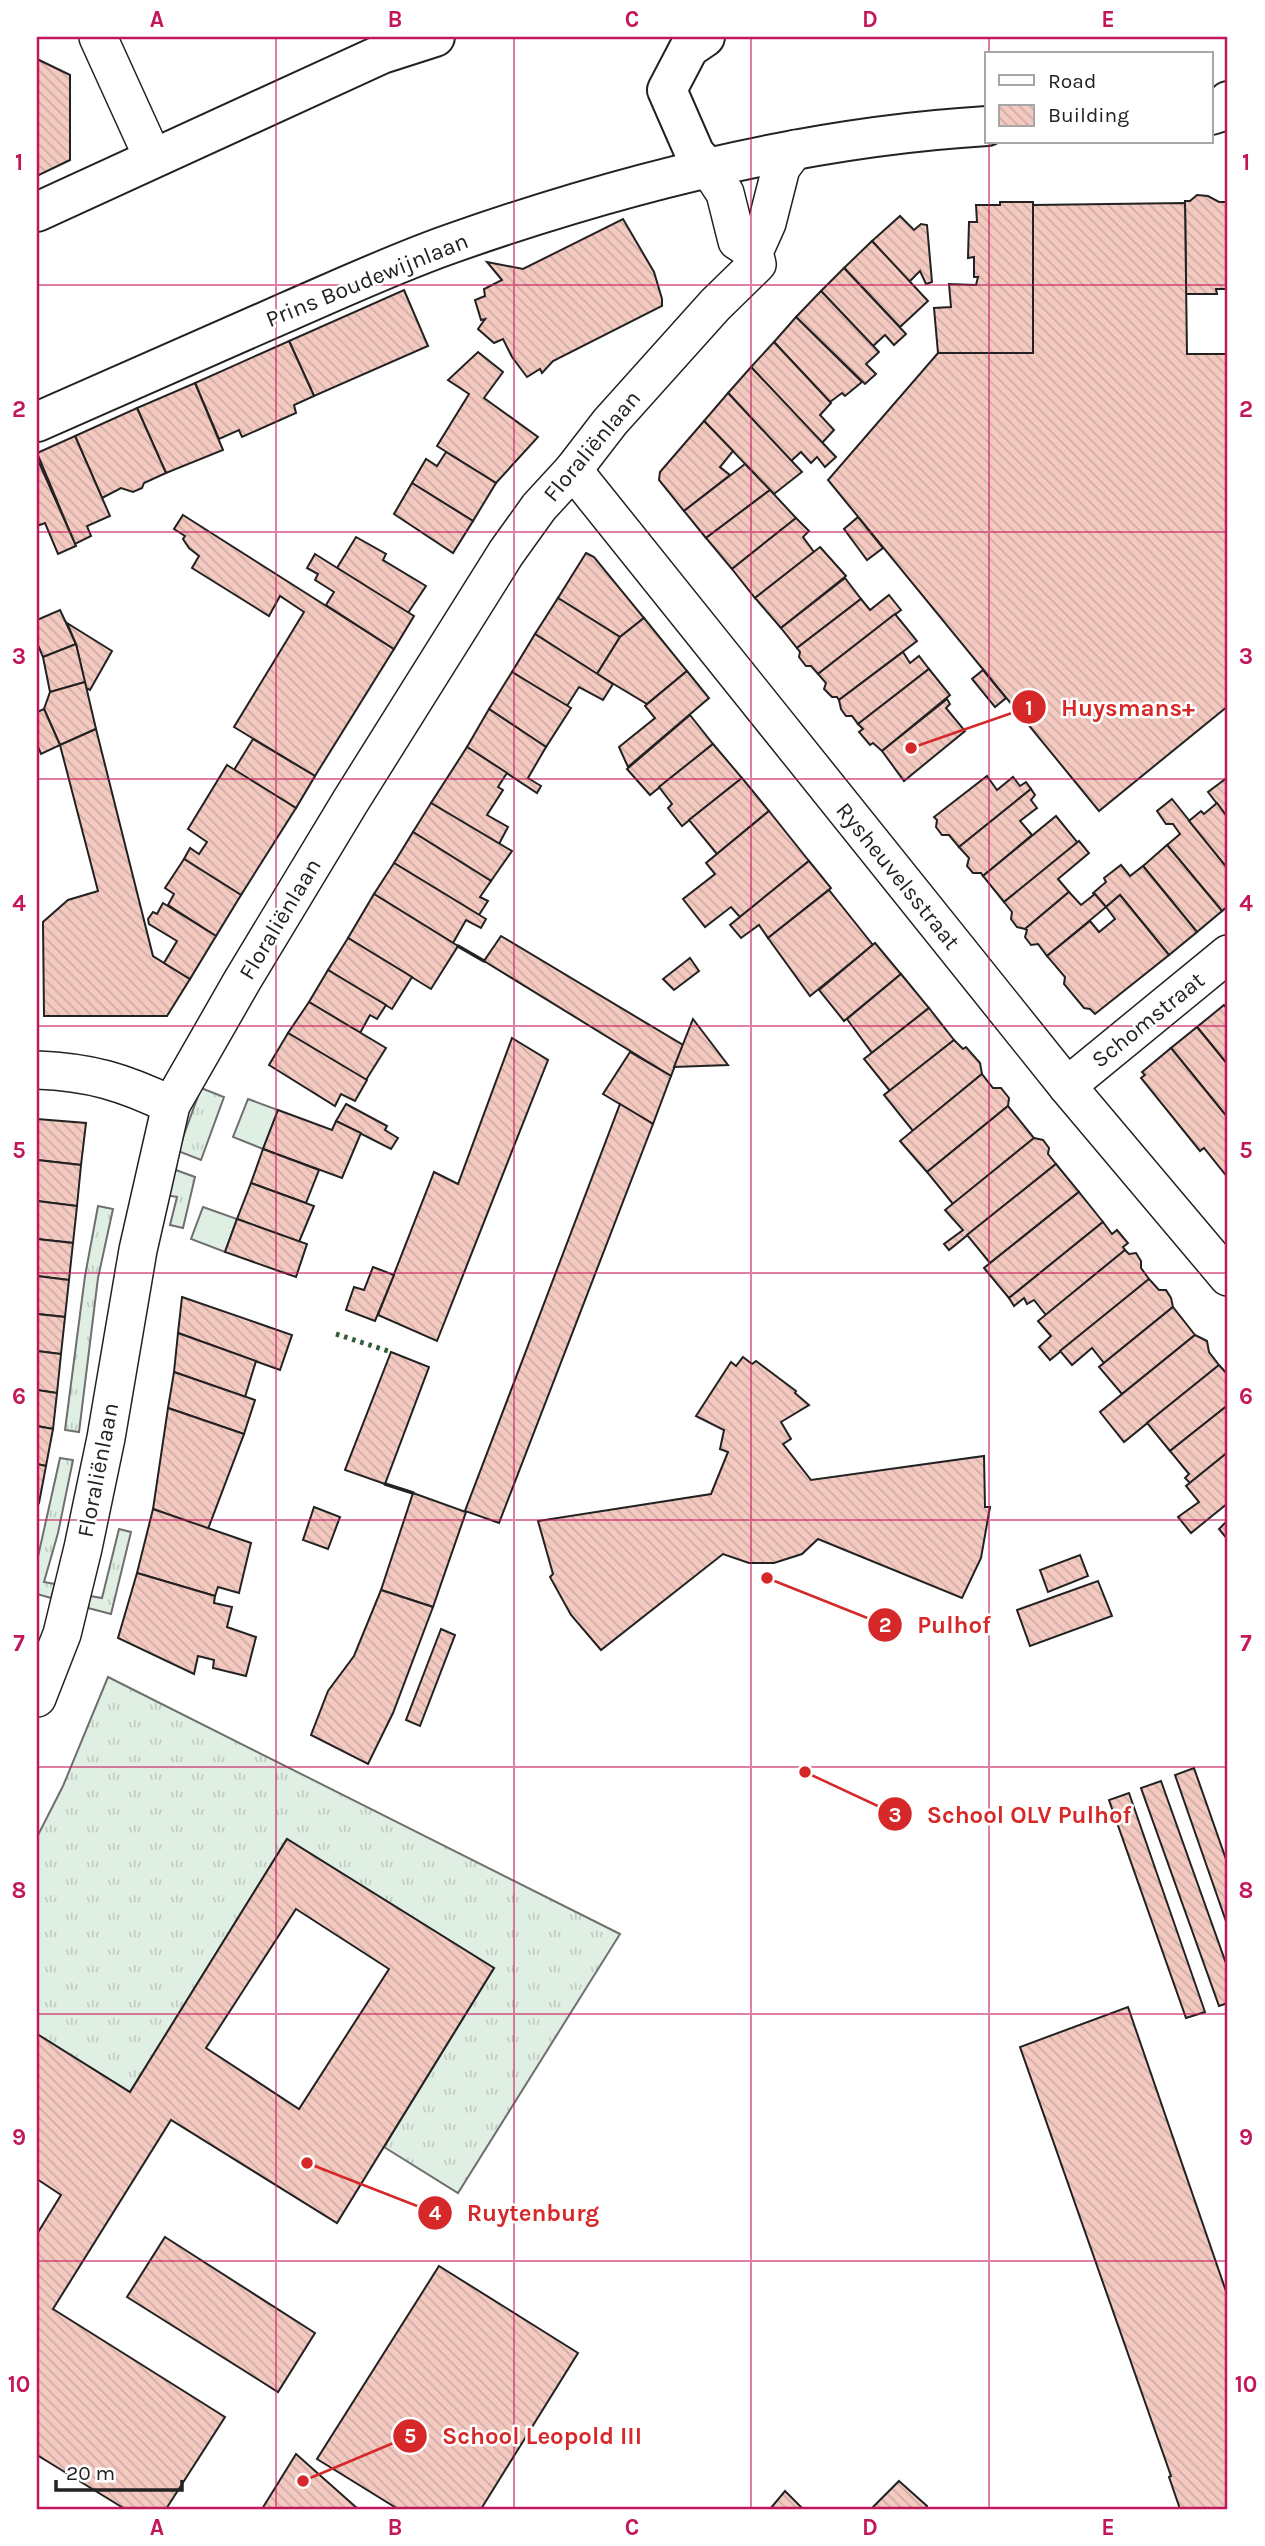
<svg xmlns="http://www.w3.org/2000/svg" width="1265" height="2546" viewBox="0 0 1265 2546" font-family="Karla,sans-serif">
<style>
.grass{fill:url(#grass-tufts);stroke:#6f6f6f;stroke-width:2}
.garden{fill:#e0efe3;stroke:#6f6f6f;stroke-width:2}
.building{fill:url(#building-back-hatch);stroke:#222;stroke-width:2;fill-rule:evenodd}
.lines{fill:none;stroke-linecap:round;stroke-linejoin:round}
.street-casing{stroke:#222;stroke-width:40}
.secondary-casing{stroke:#222;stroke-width:42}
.street{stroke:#fff;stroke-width:37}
.secondary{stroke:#fff;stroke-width:38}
.hedge{stroke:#2f5e38;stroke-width:5;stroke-dasharray:3.5 5;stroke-linecap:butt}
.wall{stroke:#222;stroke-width:3.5}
.grid{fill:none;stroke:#c2185b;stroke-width:2;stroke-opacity:0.55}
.labels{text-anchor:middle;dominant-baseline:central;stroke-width:5;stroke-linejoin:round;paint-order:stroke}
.street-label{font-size:23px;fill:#222;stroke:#fff}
.leader{fill:none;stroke:#d62828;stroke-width:2.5}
.callout-dot{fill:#d62828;stroke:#fff;stroke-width:2.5}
.mark-label{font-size:21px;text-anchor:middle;font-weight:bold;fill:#fff}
.callout-label{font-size:24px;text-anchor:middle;font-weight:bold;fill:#d62828;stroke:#fff;stroke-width:5;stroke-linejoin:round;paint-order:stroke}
.neatline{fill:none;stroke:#c2185b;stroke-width:2.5}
.grid-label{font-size:23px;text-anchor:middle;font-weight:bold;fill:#c2185b}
</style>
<defs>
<pattern id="grass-tufts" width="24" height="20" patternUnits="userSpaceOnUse" patternTransform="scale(1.75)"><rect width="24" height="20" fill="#e0efe3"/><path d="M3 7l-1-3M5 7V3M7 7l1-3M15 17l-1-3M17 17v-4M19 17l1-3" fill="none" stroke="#c0cdc2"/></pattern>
<pattern id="building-back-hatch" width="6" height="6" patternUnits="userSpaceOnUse" patternTransform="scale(1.75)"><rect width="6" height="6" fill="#f3c9c0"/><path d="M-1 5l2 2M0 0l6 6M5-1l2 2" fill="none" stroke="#d0aca5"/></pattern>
</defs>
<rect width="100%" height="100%" fill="#fff"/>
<g class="grass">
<path d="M201 1088 224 1097 201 1160 178 1151Z"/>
<path d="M173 1169 195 1177 183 1228 170 1225 177 1197 166 1195Z"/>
<path d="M98 1206 113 1209 98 1278 79 1432 65 1430 85 1276Z"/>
<path d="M60 1458 73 1460 58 1533 44 1582 55 1584 51 1598 37 1594V1561Z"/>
<path d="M119 1529 131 1532 111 1614 88 1608 90 1596 102 1598Z"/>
<path d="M108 1677 620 1934 458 2193 384 2147 494 1968 287 1839 130 2092 37 2034V1837L63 1786Z"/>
</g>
<g class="garden">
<path d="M248 1099 278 1110 263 1149 233 1137Z"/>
<path d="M203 1207 237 1219 225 1252 191 1239Z"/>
</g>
<g class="building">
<path d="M37 59 70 75V160L37 176Z"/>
<path d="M1197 195 1208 196 1219 202H1228V289H1216L1217 294H1186L1185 201H1190Z"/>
<path d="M1000 202H1033V353H938L934 308 951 307 949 284 976 285 978 277H974V257L968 258 969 222H977L976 205H1000Z"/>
<path d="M1185 203 1187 354H1228V706L1099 811 828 480 938 353H1033V205Z"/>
<path d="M900 216 914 230 921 224 927 225 932 282 926 284 920 271 909 282 872 241Z"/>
<path d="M623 219 654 272 662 299V306L553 361 542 373 540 369 527 377 512 357 503 339 494 343 478 329 485 319 481 320 475 300 485 296 484 289 502 280 487 262 523 269Z"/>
<path d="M872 241 928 301 900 327 844 268Z"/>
<path d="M844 268 906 334 894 345 885 335 873 346 821 291Z"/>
<path d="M404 290 428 346 314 396 289 341Z"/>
<path d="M821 291 879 352 866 364 876 374 865 384 796 317Z"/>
<path d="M796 317 862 382 845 396 842 393 830 402 774 342Z"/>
<path d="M289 341 314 396 294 405 296 413 242 437 239 430 219 439 195 383Z"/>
<path d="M774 342 831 403 820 415 834 430 822 443 751 367Z"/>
<path d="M478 352 503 372 484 398 538 437 496 483 437 446 469 394 448 380Z"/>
<path d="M751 367 836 457 825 467 817 457 811 463 801 452 791 461 728 393Z"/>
<path d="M195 383 223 450 166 473 137 408Z"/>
<path d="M728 393 802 472 774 494 704 421Z"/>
<path d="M137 408 166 473 144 483 142 488 133 492 121 488 102 498 75 436Z"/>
<path d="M704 421 733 451 720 467 730 475 684 511 659 480 660 472Z"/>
<path d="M75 436 110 516 87 526 91 536 75 544 37 453Z"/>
<path d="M446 452 496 483 473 521 412 483 426 459 437 466Z"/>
<path d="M37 458 76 546 58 554 45 523 37 526Z"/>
<path d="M745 464 770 490 706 538 684 511Z"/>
<path d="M412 483 473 521 453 553 394 514Z"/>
<path d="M770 490 796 518 732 569 706 538Z"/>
<path d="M183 515 394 649 315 776 234 727 304 612 280 596 269 616 192 568 199 556 189 548 183 539 185 536 174 529Z"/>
<path d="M858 517 883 548 867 560 844 529Z"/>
<path d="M796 518 809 531 803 537 814 552 755 598 732 569Z"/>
<path d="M356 537 386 554 383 560 426 586 408 613 337 568Z"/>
<path d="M820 547 846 576 781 628 755 598Z"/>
<path d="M586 553 594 557 644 618 620 637 558 598Z"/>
<path d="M315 554 414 616 394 649 326 605 334 592 315 580 318 574 307 568Z"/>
<path d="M845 578 861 599 797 648 781 628Z"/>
<path d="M889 595 901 610 818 674 811 666H806L799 657 800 652 797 648 861 599 870 610Z"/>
<path d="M558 598 620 637 597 674 535 634Z"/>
<path d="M60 610 76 644 43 657 37 643V620Z"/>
<path d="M895 614 917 641 839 700 837 697H832L824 689 826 683 818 674Z"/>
<path d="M644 618 687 671 647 704 597 674 620 637Z"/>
<path d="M67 623 112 651 90 690 86 688 76 644Z"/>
<path d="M535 634 613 684 603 700 579 687 567 706 512 672Z"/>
<path d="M76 644 85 682 50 692 43 657Z"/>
<path d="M903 652 910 663 919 656 929 669 858 724 852 716H846L841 709 839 700Z"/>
<path d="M929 669 950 695 882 751 873 743 870 745 859 732 863 729 858 724Z"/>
<path d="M983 670 1006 698 995 707 972 679Z"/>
<path d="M687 671 709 698 628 767 619 747 655 718 645 706Z"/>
<path d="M512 672 571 708 546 747 489 709Z"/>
<path d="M85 682 96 729 60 745 44 709 50 692Z"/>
<path d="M947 699 950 704 946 708 965 731 904 781 882 751Z"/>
<path d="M44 709 60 745 41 754 37 744V712Z"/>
<path d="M489 709 546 747 528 778 541 786 537 793 467 747Z"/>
<path d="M690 715 713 744 650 795 627 769Z"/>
<path d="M96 729 153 956 190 979 167 1016H44L43 922 68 900 98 891 60 745Z"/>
<path d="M253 739 315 776 296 808 234 770Z"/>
<path d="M713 744 742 778 682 826 668 808 672 804 659 787Z"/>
<path d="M467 747 507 773 498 787 503 790 487 815 508 827 499 844 431 803Z"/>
<path d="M227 765 296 808 241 895 184 859 190 848 199 854 207 842 188 829Z"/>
<path d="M987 776 997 790 1013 777 1020 786 1026 782 1031 789 959 847 949 835H942L936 827 937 820 934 817Z"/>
<path d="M1228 777V818L1208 792Z"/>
<path d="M742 778 769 811 717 854 689 820Z"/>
<path d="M1031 789 1035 795 1031 800 1037 808 1020 821 1032 835 983 876 981 873H973L967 866 969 858 959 847Z"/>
<path d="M1172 799 1228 869V906L1222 911 1167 845 1180 834 1173 824H1166L1157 811Z"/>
<path d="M431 803 512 851 491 881 413 832Z"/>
<path d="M1217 803 1228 818V869L1189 821 1201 811 1204 814Z"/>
<path d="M769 811 809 861 740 917 731 907 705 927 683 899 715 874 706 863Z"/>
<path d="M1056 816 1078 843 1004 902 983 876Z"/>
<path d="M413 832 491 881 480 897 488 901 479 915 394 863Z"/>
<path d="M1079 841 1089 853 1058 879 1069 892 1025 929 1017 927 1011 919 1012 912 1004 902Z"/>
<path d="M1167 845 1222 911 1197 932 1143 866Z"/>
<path d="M184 859 241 895 216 936 168 905 174 894 165 888Z"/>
<path d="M809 861 831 888 768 938 759 925 741 938 730 925Z"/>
<path d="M394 863 486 919 481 928 466 920 453 943 374 894Z"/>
<path d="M1121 865 1130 876 1143 866 1197 932 1169 955 1120 895 1106 907 1093 893 1106 882 1104 878Z"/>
<path d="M829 890 873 945 810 996 768 938Z"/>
<path d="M1069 892 1081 905 1095 894 1106 907 1047 956 1038 944 1031 945 1025 937 1027 930 1025 929Z"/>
<path d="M374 894 458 946 431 989 348 938Z"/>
<path d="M1120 895 1169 955 1095 1014 1090 1009 1084 1008 1064 984 1065 977 1047 956 1090 921 1099 932 1115 919 1106 907Z"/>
<path d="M163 903 216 936 190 979 164 963 177 941 149 924 148 919 153 912 157 914Z"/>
<path d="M501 936 683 1045 671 1076 484 961Z"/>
<path d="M348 938 412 977 392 1009 328 970Z"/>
<path d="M875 943 901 974 844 1021 819 990Z"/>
<path d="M690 958 699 971 674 990 663 979Z"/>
<path d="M328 970 386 1005 377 1019 370 1015 360 1033 309 1002Z"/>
<path d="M901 974 929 1008 872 1053 847 1019Z"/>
<path d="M309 1002 386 1048 366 1080 288 1033Z"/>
<path d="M1224 1005 1228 1010V1065L1197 1027Z"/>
<path d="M929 1008 954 1040 890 1091 864 1059Z"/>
<path d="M693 1019 728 1065 674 1067Z"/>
<path d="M1197 1027 1228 1065V1118L1171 1048Z"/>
<path d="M288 1033 367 1080 355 1101 341 1094 335 1106 269 1065Z"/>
<path d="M512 1038 548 1060 437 1341 378 1315 434 1172 458 1184Z"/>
<path d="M954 1040 963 1049 966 1047 980 1063 982 1074 913 1131 884 1095Z"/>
<path d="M1171 1048 1228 1118V1178L1204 1148 1200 1151 1141 1078 1145 1075 1142 1072Z"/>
<path d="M630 1052 671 1076 653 1124 603 1094Z"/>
<path d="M982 1074 993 1088H1001L1009 1098 1008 1106 927 1172 900 1141Z"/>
<path d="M346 1104 387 1126 385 1130 398 1138 391 1149 336 1121Z"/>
<path d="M620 1104 653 1124 499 1523 465 1511Z"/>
<path d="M1008 1106 1034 1138 953 1204 927 1172Z"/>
<path d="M278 1110 332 1130 336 1121 361 1133 342 1178 263 1149Z"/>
<path d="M37 1119 86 1123 81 1165 37 1160Z"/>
<path d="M1034 1138 1043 1140 1049 1148 1048 1154 1056 1164 949 1250 944 1244 963 1230 945 1210Z"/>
<path d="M263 1149 319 1170 306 1203 251 1183Z"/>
<path d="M37 1160 81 1165 77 1206 37 1201Z"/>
<path d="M1056 1164 1079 1192 990 1263 967 1235Z"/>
<path d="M251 1183 314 1206 299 1242 237 1219Z"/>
<path d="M1079 1192 1103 1222 1009 1298 984 1268Z"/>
<path d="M37 1201 77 1206 73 1243 37 1239Z"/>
<path d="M237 1219 307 1244 296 1277 225 1252Z"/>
<path d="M1103 1222 1112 1234 1117 1230 1128 1243 1123 1247 1125 1250 1046 1315 1034 1300 1027 1304 1024 1298 1014 1306 1009 1298Z"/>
<path d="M37 1239 73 1243 69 1280 37 1276Z"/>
<path d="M1125 1250 1129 1254 1136 1253 1141 1261V1268L1149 1279 1050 1360 1039 1347 1051 1336 1038 1321Z"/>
<path d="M373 1267 394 1275 375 1321 346 1310 354 1287 364 1290Z"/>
<path d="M37 1276 69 1280 65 1317 37 1314Z"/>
<path d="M1149 1279 1159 1290H1166L1171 1298 1173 1307 1104 1363 1092 1348 1072 1365 1060 1351Z"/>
<path d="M182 1297 292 1335 280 1370 178 1333Z"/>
<path d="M1173 1307 1195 1335 1122 1394 1099 1367Z"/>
<path d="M37 1314 65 1317 61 1354 37 1351Z"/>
<path d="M178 1333 256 1361 245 1397 174 1372Z"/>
<path d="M1195 1335 1207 1341 1209 1352 1219 1365 1124 1442 1100 1412Z"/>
<path d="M37 1351 61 1354 57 1393 37 1390Z"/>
<path d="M391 1352 429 1367 385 1484 345 1470Z"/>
<path d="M743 1357 752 1364 756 1361 796 1391 795 1393 809 1405 781 1422 791 1439 783 1444 811 1480 984 1456 985 1507H990L981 1558 962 1598 818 1539 802 1554 774 1563H749L723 1554 601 1650 571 1615 550 1577 553 1574 538 1521 711 1494 728 1452 720 1449 724 1430 696 1416 731 1362 736 1366Z"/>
<path d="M1219 1365 1228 1375V1405L1170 1451 1147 1423Z"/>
<path d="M174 1372 255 1400 244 1434 168 1408Z"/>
<path d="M37 1390 57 1393 53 1429 37 1426Z"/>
<path d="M1228 1405V1452L1190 1483 1185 1478 1189 1474 1170 1451Z"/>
<path d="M168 1408 244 1434 208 1529 153 1509Z"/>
<path d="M37 1426 53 1429 46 1466 37 1464Z"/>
<path d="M1228 1452V1503L1191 1533 1178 1517 1199 1502 1186 1486Z"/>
<path d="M37 1464 46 1466 39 1503 37 1502Z"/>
<path d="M413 1493 466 1512 433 1607 381 1590Z"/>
<path d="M314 1507 340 1517 328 1549 303 1540Z"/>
<path d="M153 1509 251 1543 239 1593 218 1587 215 1596 137 1573Z"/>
<path d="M1228 1520V1540L1219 1529Z"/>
<path d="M1080 1555 1088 1576 1048 1592 1040 1570Z"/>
<path d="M137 1573 215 1596 214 1603 232 1607 227 1627 256 1637 246 1676 213 1668 214 1660 198 1656 194 1674 118 1638Z"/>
<path d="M1098 1581 1112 1616 1030 1646 1017 1610Z"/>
<path d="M381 1590 433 1607 393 1713 368 1764 311 1735 328 1691 354 1656Z"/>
<path d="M441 1629 455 1635 420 1726 406 1720Z"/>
<path d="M1194 1768 1228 1865V1927L1175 1775Z"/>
<path d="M1161 1781 1228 1969V2003L1219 2006 1141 1788Z"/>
<path d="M1129 1793 1205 2012 1186 2018 1109 1800Z"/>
<path d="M287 1839 494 1968 337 2223 171 2120 53 2309 225 2417 166 2509H125L37 2455V2234L61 2195 37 2179V2034L130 2092ZM296 1909 389 1969 299 2109 206 2048Z"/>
<path d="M1128 2007 1228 2297V2509H1180L1169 2477 1171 2476 1020 2047Z"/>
<path d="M165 2237 315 2333 278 2392 127 2297Z"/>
<path d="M439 2266 578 2353 481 2509H398L317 2459Z"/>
<path d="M296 2454 358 2509H262Z"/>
<path d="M899 2481 927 2506 925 2509H871Z"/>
<path d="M785 2491 803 2509H770Z"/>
</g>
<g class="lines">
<defs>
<g id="street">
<path d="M98 37 153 158"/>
<path d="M709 169 725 193 737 241 754 252"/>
<path d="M573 470 1067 1086 1228 1277"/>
<path d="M37 1070C90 1072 123 1082 171 1105"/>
<path d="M1067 1086 1228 954"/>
<path d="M37 1698 62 1634 83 1548 106 1438 138 1250 171 1105 242 981 350 802 506 553 539 507 573 470 610 422 715 305 757 264 754 252 767 223 781 168 795 149"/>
</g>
<g id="secondary">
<path d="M705 37 689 48 667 90 695 154 709 169"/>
<path d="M1211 115 1224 111 1228 101"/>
<path d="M37 212 382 54 435 37"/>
<path d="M37 422C121 385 205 348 289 311 342 288 396 263 450 244 623 183 804 137 987 126"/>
</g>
</defs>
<use href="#street" class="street-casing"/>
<use href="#secondary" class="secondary-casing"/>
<use href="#street" class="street"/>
<use href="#secondary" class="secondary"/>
<path class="hedge" d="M336 1334 391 1352"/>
<g class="wall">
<path d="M458 946 484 961"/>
<path d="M385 1484 413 1493"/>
</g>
</g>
<path class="grid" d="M276 37V2509M514 37V2509M751 37V2509M989 37V54M989 142V2509M37 285H1228M37 532H1228M37 779H1228M37 1026H1228M37 1273H1228M37 1520H1228M37 1767H1228M37 2014H1228M37 2261H1228"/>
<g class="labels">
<g class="street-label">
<text transform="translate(367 280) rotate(-22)">Prins Boudewijnlaan</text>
<text transform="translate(592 446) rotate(-50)">Floraliënlaan</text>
<text transform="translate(898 876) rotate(51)">Rysheuvelsstraat</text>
<text transform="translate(280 919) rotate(-59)">Floraliënlaan</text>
<text transform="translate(1148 1020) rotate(-39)">Schomstraat</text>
<text transform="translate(98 1470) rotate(-79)">Floraliënlaan</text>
</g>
</g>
<path class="leader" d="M911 748L1029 707M767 1578L885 1625M805 1772L895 1814M307 2163L435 2213M303 2481L410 2436"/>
<g class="callout-dot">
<circle cx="911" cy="748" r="7"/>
<circle cx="767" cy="1578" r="7"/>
<circle cx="805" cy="1772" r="7"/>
<circle cx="307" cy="2163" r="7"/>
<circle cx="303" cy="2481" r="7"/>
<circle cx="1029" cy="707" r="18"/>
<circle cx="885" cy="1625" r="18"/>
<circle cx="895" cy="1814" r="18"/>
<circle cx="435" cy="2213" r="18"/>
<circle cx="410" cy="2436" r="18"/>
</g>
<g class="mark-label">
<text x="1029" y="715">1</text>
<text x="885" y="1632">2</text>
<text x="895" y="1822">3</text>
<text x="435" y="2220">4</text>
<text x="410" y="2443">5</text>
</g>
<g class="callout-label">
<text x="1128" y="716">Huysmans+</text>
<text x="954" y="1633">Pulhof</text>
<text x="1029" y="1823">School OLV Pulhof</text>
<text x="533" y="2221">Ruytenburg</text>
<text x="542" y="2444">School Leopold III</text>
</g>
<rect width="1265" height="2546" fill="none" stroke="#ffffff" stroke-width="77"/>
<rect x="985" y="52" width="228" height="91" fill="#ffffff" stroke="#a7a7a7" stroke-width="2"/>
<rect x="999" y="75" width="35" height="10" fill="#ffffff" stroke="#a7a7a7" stroke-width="2"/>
<text x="1048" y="88" font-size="21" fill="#222222">Road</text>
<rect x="999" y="105" width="35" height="21" fill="url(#building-back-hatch)" stroke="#a7a7a7" stroke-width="2"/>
<text x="1048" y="122" font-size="21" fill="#222222">Building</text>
<path d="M56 2480v10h126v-10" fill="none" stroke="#222222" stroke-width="3.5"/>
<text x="66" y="2480" font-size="21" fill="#222222" stroke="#ffffff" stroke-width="5" paint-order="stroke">20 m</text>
<rect x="38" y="38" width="1188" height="2470" class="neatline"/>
<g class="grid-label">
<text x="157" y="27">A</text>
<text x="395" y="27">B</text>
<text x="632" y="27">C</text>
<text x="870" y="27">D</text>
<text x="1108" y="27">E</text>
<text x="19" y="170">1</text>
<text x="1246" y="170">1</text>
<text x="19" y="417">2</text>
<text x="1246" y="417">2</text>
<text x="19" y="664">3</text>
<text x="1246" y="664">3</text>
<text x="19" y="911">4</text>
<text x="1246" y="911">4</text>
<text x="19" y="1158">5</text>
<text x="1246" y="1158">5</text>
<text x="19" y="1404">6</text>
<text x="1246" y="1404">6</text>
<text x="19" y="1651">7</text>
<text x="1246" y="1651">7</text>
<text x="19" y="1898">8</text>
<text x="1246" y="1898">8</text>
<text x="19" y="2145">9</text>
<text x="1246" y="2145">9</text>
<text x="19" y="2392">10</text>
<text x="1246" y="2392">10</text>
<text x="157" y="2535">A</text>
<text x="395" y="2535">B</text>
<text x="632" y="2535">C</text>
<text x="870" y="2535">D</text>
<text x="1108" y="2535">E</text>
</g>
</svg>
